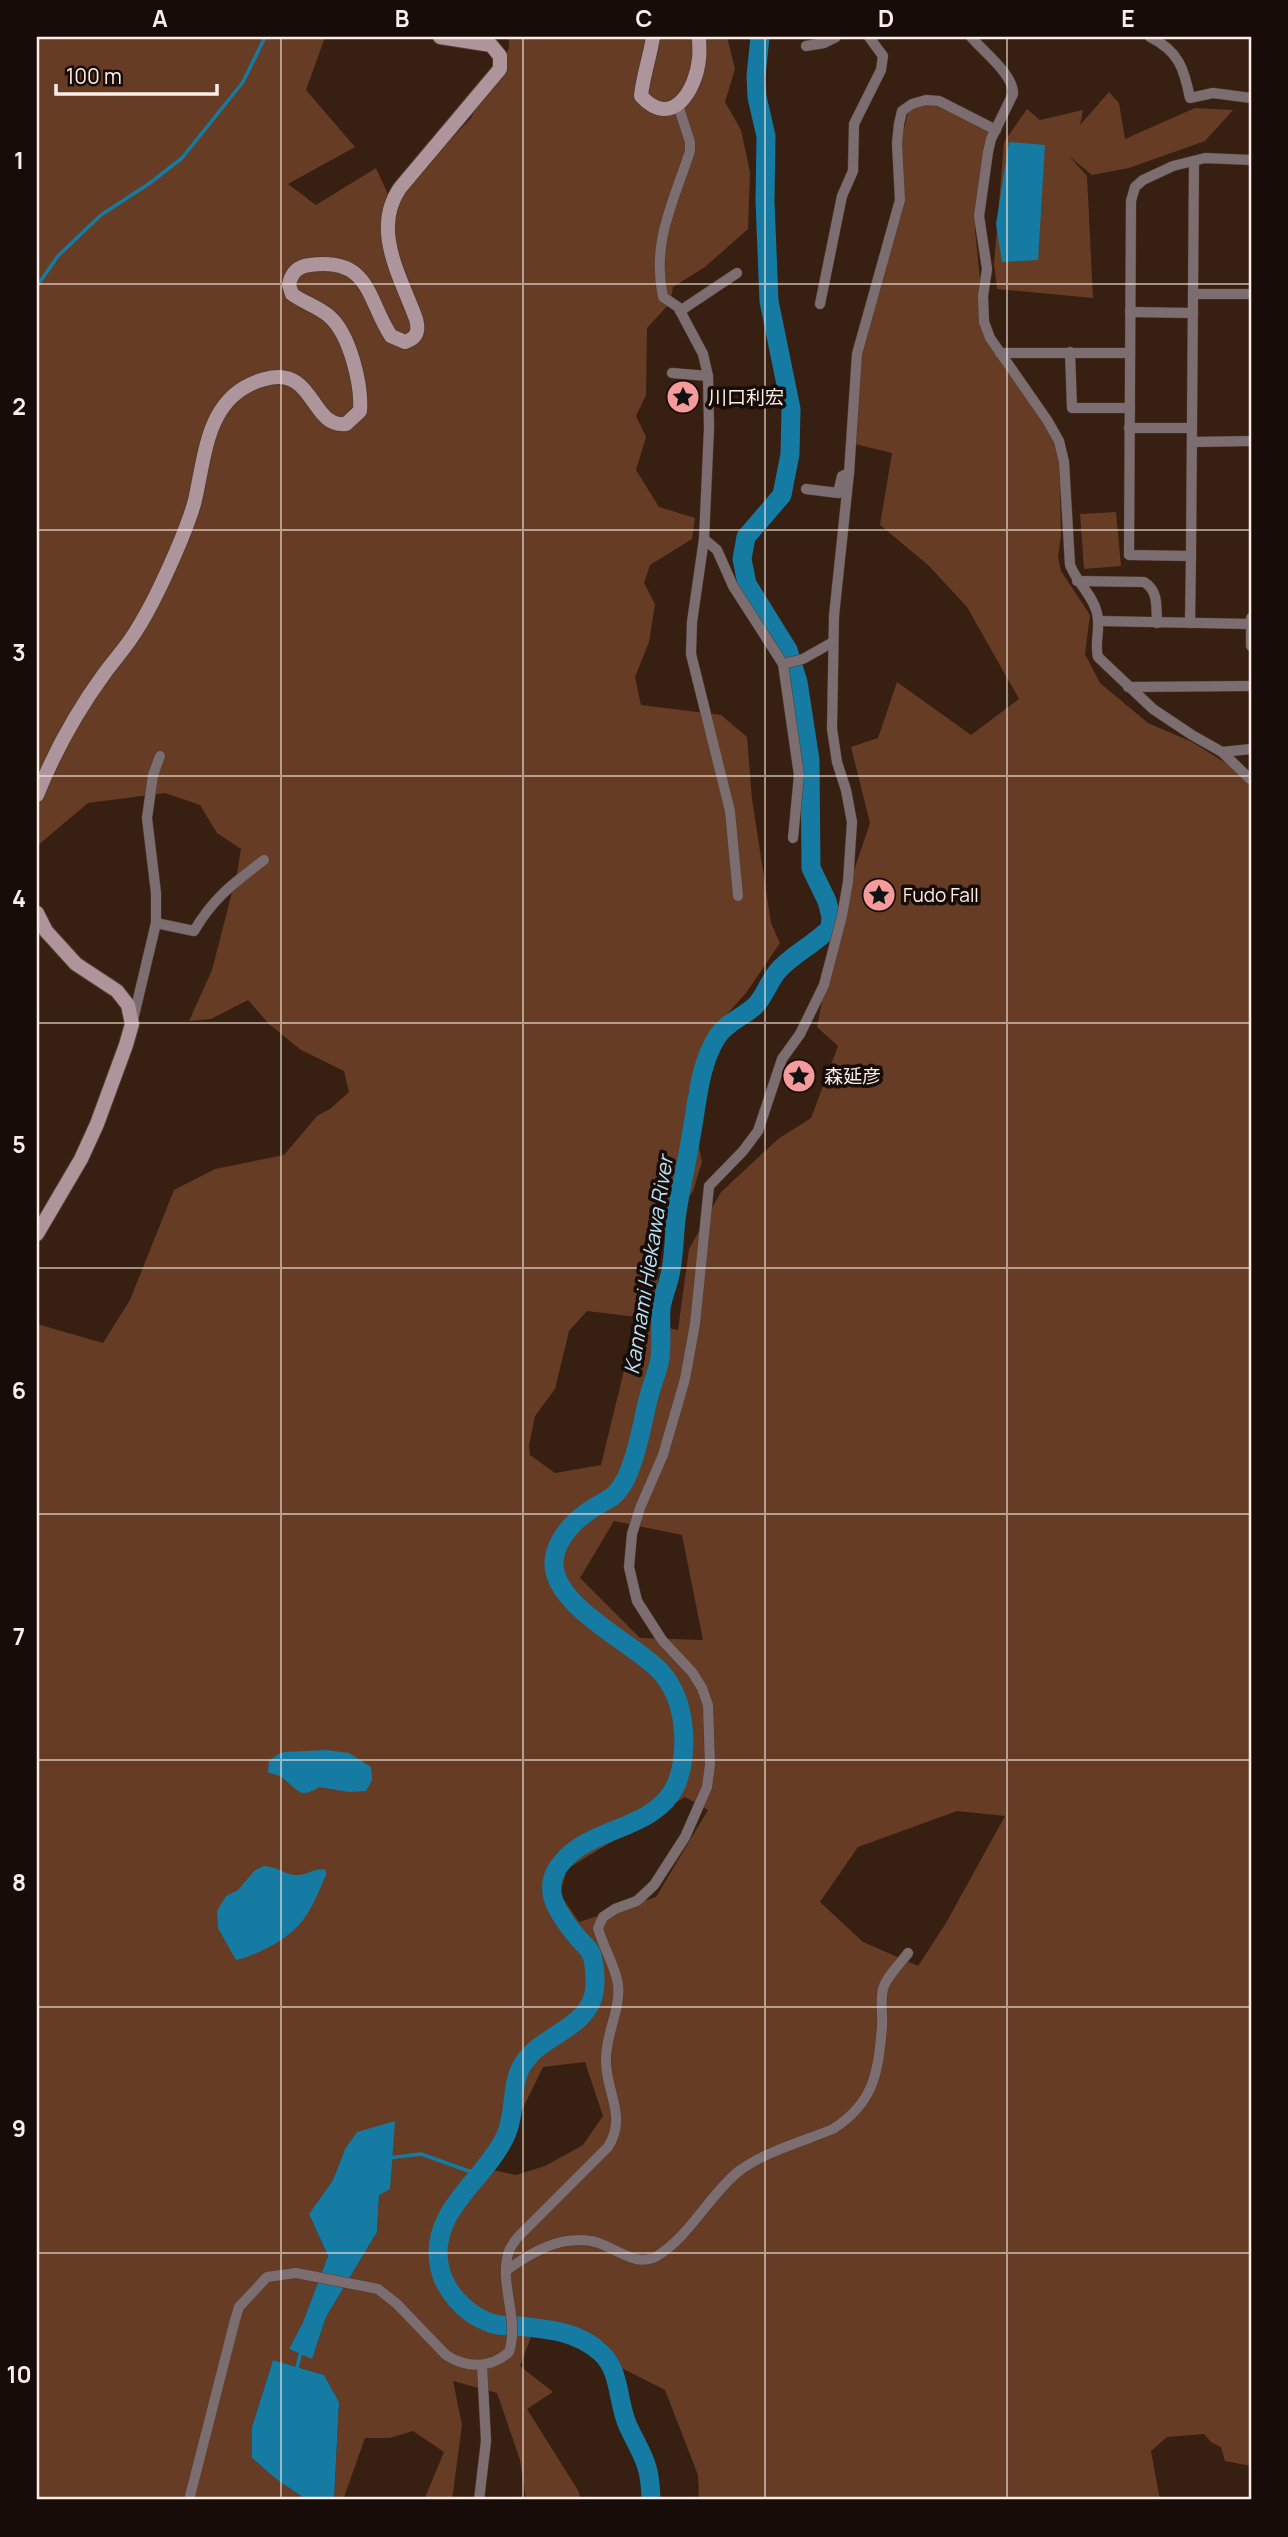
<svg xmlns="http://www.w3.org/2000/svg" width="1288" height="2537" viewBox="0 0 1288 2537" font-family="Manrope,'Noto Sans JP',sans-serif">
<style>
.green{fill:#673c24;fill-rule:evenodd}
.water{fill:#157ba2}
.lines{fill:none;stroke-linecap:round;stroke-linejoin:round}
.stream{stroke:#157ba2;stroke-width:3.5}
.river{stroke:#157ba2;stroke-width:19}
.street-casing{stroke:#533c2f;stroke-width:11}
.secondary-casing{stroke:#533c2f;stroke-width:16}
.street{stroke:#7c6d70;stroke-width:10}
.secondary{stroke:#ae959b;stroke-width:14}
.grid{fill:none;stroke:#fdefe8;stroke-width:2;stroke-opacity:0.55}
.labels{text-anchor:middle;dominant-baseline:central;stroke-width:7;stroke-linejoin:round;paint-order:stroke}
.poi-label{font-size:19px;fill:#fdefe8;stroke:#170c07;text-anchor:start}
.water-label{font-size:21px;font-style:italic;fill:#b7e2f8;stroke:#170c07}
.neatline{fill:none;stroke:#fdefe8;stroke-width:2.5}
.grid-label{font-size:23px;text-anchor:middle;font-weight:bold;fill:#fdefe8}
</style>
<rect width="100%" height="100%" fill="#371f11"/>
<g class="green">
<path d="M37 37H325L306 90 355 147 288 184 316 205 376 168 392 203 471 118 509 48V37H727L735 69 725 102 741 130 750 172 748 229 705 267 673 287 670 303 647 328 646 395 636 416 646 437 636 470 659 507 695 518 692 539 650 565 644 583 655 604 649 642 635 677 641 705 721 715 747 737 752 799 771 923 780 943 746 993 712 1031 688 1093 702 1162 693 1191 660 1241 655 1325 678 1330 689 1249 721 1192 778 1139 811 1118 838 1046 817 1027 838 918 870 823 851 747 878 738 897 682 971 735 1019 699 967 607 928 565 880 525 892 453 855 444 860 361 902 191V137L909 109 939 101 993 135 975 230 981 289 978 304 989 336 1059 441 1061 535 1058 557 1061 571 1090 615 1085 654 1100 683 1148 723 1192 742 1250 778 1251 782V2466L1225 2461 1221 2447 1211 2442 1204 2434 1167 2437 1151 2451 1160 2500H699L698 2475 665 2390 596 2355 534 2329 520 2366 553 2392 527 2409 579 2492 580 2500H526L520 2460 497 2393 453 2381 462 2425 452 2500H424L444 2452 413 2431 390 2438H365L343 2500H334L339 2402 324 2375 273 2360 252 2427V2458L276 2479 307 2500H37V1324L103 1343 130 1300 174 1190 215 1169 284 1155 317 1116 330 1109 349 1092 344 1071 301 1050 269 1024 248 1000 211 1019 189 1021 212 970 237 873 241 849 217 833 200 805 165 793 88 803 37 846ZM587 1311 637 1317 601 1465 555 1473 530 1455 529 1446 535 1416 555 1389 569 1331ZM614 1521 682 1535 703 1640 640 1638 580 1578ZM685 1797 708 1810 656 1897 579 1922 560 1894 567 1869ZM957 1811 1005 1816 946 1923 918 1966 863 1942 820 1902 858 1847ZM585 2062 603 2116 583 2145 545 2166 516 2175 493 2170 543 2067ZM345 2149 379 2195 377 2232 326 2317 312 2358 289 2349 303 2322 328 2256 309 2214 333 2180Z"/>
<path d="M1109 92 1119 103 1125 139 1195 108 1233 110 1205 141 1129 168 1092 175 1069 156 1087 176 1093 298 997 289 994 264 1004 142 1027 109 1040 120 1083 110 1080 125Z"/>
<path d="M1116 512 1121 566 1084 569 1080 514Z"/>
</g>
<g class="water">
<path d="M1009 142 1045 145 1038 260 1002 262 996 224Z"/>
<path d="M326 1750 349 1753 371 1767 372 1780 366 1791 349 1792 319 1787C300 1799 299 1791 284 1779 279 1774 274 1775 268 1772L269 1761 278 1754 285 1752Z"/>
<path d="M264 1866C276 1866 287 1876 298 1875 309 1875 315 1867 326 1870V1875C319 1890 313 1907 303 1920 289 1939 259 1954 236 1960L218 1928 217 1911 226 1896 238 1890 255 1870Z"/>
<path d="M395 2121 390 2189 379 2195 377 2232 326 2317 312 2359 289 2349 303 2322 328 2256 309 2214 333 2180 345 2149 357 2132Z"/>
<path d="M273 2360 324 2375 339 2402 334 2500H307L276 2479 252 2458V2427Z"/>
</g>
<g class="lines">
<g class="stream">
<path d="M37 286 58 256 101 215 150 183 182 158 243 82 265 37"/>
<path d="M388 2158 421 2154 480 2175"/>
<path d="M296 2371 301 2352"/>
</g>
<path class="river" d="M651 2500C650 2462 643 2458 628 2426 617 2402 621 2371 601 2353 578 2331 547 2329 518 2326 508 2326 497 2326 488 2322 464 2313 443 2289 439 2264 430 2210 484 2181 505 2137 517 2113 509 2082 525 2061 543 2035 587 2028 594 1993 596 1983 595 1963 591 1953 588 1947 582 1943 578 1938 559 1915 538 1888 563 1861 593 1826 655 1830 676 1785 684 1766 685 1746 683 1726 681 1706 675 1688 661 1672 636 1644 551 1606 554 1561 556 1538 576 1518 595 1507 598 1505 609 1499 612 1497 625 1486 630 1470 635 1454 641 1435 644 1415 649 1396 652 1384 658 1371 660 1358 662 1342 660 1325 661 1308 663 1295 669 1283 671 1270 674 1254 674 1237 676 1220 679 1194 686 1168 690 1142 697 1108 698 1067 717 1037 727 1022 743 1017 755 1006 765 996 768 983 777 972 791 955 814 945 830 928L831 917 827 901 811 868 810 760 798 682 788 650 747 584 742 559 746 537 782 495 790 454 791 409 769 301 765 201 766 136 757 97 756 76 760 37"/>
<defs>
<g id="street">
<path d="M971 37C984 52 1014 75 1013 94L991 139 988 152 979 216 987 269 983 296 984 322 990 338 1047 420 1059 441 1064 462 1070 565C1077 583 1093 595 1097 613 1101 628 1094 643 1098 657L1153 709 1192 735 1222 752 1251 780"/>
<path d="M1150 37C1179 51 1184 69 1190 98L1213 93 1251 98"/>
<path d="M806 46 824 43 836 37"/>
<path d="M678 105 690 142V151C674 201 651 242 663 297L678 307 703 354 708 376 709 428 704 539 692 622 691 654 730 811 738 896"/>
<path d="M1193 294H1251"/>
<path d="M820 304 842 196 853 171 854 124 881 70 883 56 869 37"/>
<path d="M680 311 737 273"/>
<path d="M1130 312 1193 313"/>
<path d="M1070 352 1072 408H1130"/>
<path d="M1000 353H1130"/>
<path d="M672 373 708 376"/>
<path d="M1129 428H1192"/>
<path d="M1192 442 1251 441"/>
<path d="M806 489 838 493 842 476 849 473"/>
<path d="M704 539 717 550 733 586 783 664 799 775 793 838"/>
<path d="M1191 556 1194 161"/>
<path d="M1077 581 1144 582C1159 591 1156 607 1157 623"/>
<path d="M1251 618V646"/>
<path d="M1099 621 1251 624"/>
<path d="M1190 623 1191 556 1129 555 1131 201 1135 187 1143 180 1173 166 1205 158 1251 160"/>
<path d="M783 664 803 659 833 642"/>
<path d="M1128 687 1251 686"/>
<path d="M1222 752 1251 749"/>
<path d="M156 923 194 931C214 897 233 884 264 860"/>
<path d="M133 1020 156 923V893L147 818 153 775 160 756"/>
<path d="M507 2270C532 2252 559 2236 591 2241 612 2244 635 2269 657 2256 689 2237 710 2194 739 2171 764 2152 804 2141 833 2129 874 2103 878 2073 882 2027 883 2014 880 2001 883 1989 886 1977 901 1963 908 1953"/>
<path d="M189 2500 235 2320 239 2307 267 2277 296 2273 378 2289 397 2304 446 2355C466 2368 490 2369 509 2352 520 2318 498 2283 509 2251 511 2246 515 2241 518 2237L608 2147C628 2115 605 2092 606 2059 606 2033 621 2009 618 1984 615 1965 603 1947 598 1928L603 1917 615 1909 637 1901 654 1885 685 1837 707 1787 710 1765 708 1705 702 1688 692 1672 662 1640 637 1601 629 1567 632 1534 640 1508 663 1455 685 1379 695 1324 709 1186 743 1151 758 1131 782 1059 800 1034 824 985 842 916 848 882 852 822 846 790 837 762 832 729 834 616 849 473 857 354 900 200 897 143 899 124 902 111 912 104 926 100 939 101 996 130"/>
<path d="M479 2500 486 2441 482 2365"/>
</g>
<g id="secondary">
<path d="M653 37C650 57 643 76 641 96 672 130 696 90 699 59 700 52 699 44 699 37"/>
<path d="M37 795C54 753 77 711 104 674 115 659 127 646 136 631 154 603 168 571 181 540 186 527 192 513 195 500 206 452 207 394 265 379 315 365 310 428 346 424L360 411C362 385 350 335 330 317 319 307 304 303 292 294L289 285C291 273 298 266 310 265 371 257 367 300 391 336L405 342C418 338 419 330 416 319 401 277 371 230 400 188L500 69V56L491 45 440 37"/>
<path d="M37 913 46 931 76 964 117 991 128 1005 132 1024 126 1045 97 1124 81 1159 37 1234"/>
</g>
</defs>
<use href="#street" class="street-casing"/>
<use href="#secondary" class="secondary-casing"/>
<use href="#street" class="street"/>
<use href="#secondary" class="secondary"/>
</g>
<path class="grid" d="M281 37V2500M523 37V2500M765 37V2500M1007 37V2500M37 284H1251M37 530H1251M37 776H1251M37 1023H1251M37 1268H1251M37 1514H1251M37 1760H1251M37 2007H1251M37 2253H1251"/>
<defs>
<symbol id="sight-disc" viewBox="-11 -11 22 22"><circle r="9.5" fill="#f59b9c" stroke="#170c07"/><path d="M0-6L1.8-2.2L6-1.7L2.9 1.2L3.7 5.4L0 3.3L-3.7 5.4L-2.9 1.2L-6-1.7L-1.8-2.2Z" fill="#111"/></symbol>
</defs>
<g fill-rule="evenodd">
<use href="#sight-disc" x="664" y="378" width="38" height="38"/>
<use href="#sight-disc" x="860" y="876" width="38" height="38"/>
<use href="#sight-disc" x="780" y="1057" width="38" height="38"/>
</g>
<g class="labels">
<g class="poi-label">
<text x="708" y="397">川口利宏</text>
<text x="903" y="895">Fudo Fall</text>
<text x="824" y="1076">森延彦</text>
</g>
<g class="water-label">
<text transform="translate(648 1265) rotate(-81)">Kannami Hiekawa River</text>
</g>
</g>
<rect width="1288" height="2537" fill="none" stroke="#170c07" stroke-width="77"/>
<path d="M56 84v10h161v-10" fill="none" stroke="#fdefe8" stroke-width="3.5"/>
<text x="66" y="84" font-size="21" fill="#fdefe8" stroke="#170c07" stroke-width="5" paint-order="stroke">100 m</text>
<rect x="38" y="38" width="1212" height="2460" class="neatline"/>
<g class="grid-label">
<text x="160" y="27">A</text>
<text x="402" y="27">B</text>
<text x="644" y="27">C</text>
<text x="886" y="27">D</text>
<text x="1128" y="27">E</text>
<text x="19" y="169">1</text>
<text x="19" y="415">2</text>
<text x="19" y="661">3</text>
<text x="19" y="907">4</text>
<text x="19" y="1153">5</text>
<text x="19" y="1399">6</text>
<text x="19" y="1645">7</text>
<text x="19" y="1891">8</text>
<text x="19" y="2137">9</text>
<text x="19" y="2383">10</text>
</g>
</svg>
